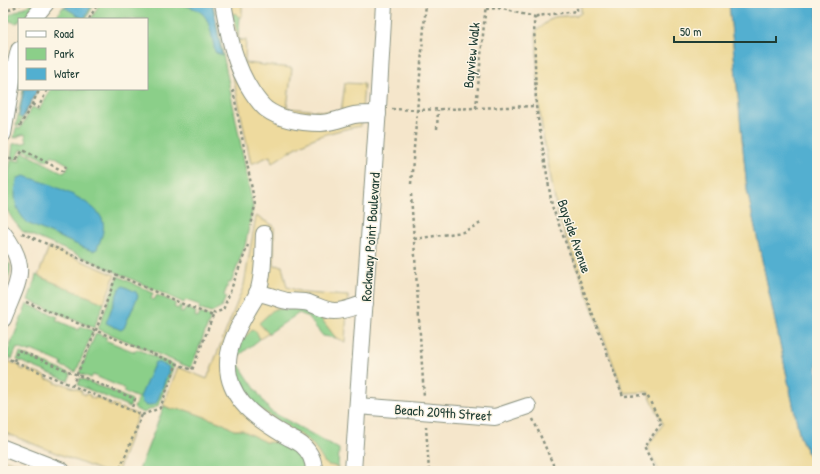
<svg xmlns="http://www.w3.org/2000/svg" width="820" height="474" viewBox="0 0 820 474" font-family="'Patrick Hand',sans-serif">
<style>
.green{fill:#8bcf89;stroke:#55865e}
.sand{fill:#eeda9e;stroke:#868c69}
.water{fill:#52afd0;stroke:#387682}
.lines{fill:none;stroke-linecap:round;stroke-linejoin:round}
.minor-casing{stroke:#8a9280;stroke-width:18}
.path{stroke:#8a9280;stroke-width:2.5;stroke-dasharray:3 3;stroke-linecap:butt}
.minor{stroke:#fff;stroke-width:16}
.labels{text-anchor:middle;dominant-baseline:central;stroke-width:3;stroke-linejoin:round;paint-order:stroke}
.street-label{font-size:14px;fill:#1f3d34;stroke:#fcf5e5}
</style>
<rect width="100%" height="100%" fill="#fcf5e5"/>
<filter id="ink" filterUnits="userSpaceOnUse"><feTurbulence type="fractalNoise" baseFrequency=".025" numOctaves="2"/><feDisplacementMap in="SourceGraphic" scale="8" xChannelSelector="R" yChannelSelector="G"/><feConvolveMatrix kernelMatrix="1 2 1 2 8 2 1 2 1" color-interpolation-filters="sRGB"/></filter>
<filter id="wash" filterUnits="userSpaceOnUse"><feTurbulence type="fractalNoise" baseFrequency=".012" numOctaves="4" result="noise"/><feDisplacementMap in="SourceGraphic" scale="16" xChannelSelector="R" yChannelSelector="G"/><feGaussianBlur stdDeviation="0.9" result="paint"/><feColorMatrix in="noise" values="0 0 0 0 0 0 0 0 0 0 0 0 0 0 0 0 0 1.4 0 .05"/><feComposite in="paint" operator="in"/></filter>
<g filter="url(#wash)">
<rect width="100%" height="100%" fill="#f5e6cb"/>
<g class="green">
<path d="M33 3H38L25 19H19V22L15 23 3 18Z"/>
<path d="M75 3H95L86 19H55L63 7Z"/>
<path d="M100 3H213L253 207 245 246 231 283 229 282 224 295 226 297 221 308 211 313 199 309 200 305 185 300 184 303 94 262 22 231 13 220 6 208V203L5 195 11 160 20 161V158H19L23 152 64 173 69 165 52 155 48 161 22 149 16 159 11 158 13 144 20 143V144L27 142 25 134 18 136V137L14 138 16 128 20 129 32 107 39 110 51 89H147V19H91Z"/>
<path d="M235 13 240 18 238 39 242 40 239 41 232 14Z"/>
<path d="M23 89H38L19 126H16Z"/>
<path d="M3 262 4 264 5 263 10 264V272L3 294Z"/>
<path d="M36 275 104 303 94 328 28 300 34 283Z"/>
<path d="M118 276 153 293 151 299 154 300 157 295 176 303 174 307 178 309 180 305 182 306 180 312 183 313 186 308 196 312 195 316 198 318 200 313 211 317 191 368 98 329Z"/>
<path d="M27 304 58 317 56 320 79 330 81 326 93 331 76 372 61 366 62 363 31 350 30 352 17 348 12 359 6 356Z"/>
<path d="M287 307 306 308 317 313 336 338 323 336 307 316 299 313 269 333 266 331 259 323 274 309Z"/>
<path d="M252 330 256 331 260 339 237 357 234 353 238 344Z"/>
<path d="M96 333 107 337 105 340 135 352 137 349 174 365 158 406 143 413 134 408 138 398 124 392 125 389 93 375 91 378 79 373Z"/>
<path d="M20 353 71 374 68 381 17 360Z"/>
<path d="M233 356 270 411 339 449 338 467 328 465 324 462 314 446 257 407 244 393 237 379Z"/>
<path d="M80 378 132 400 130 407 78 385Z"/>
<path d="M164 406 171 409 186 410 222 423 234 430H242L265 442 282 443 300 453 304 459 305 464 303 471H142L139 470Z"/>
</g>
<g class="sand">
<path d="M218 3H242V16L240 17V18L235 13 232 14 239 41 242 40H246L245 63 292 68 287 108 341 113 345 83 364 84 361 126C344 129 326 133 310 140 296 147 284 155 272 163L270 156 251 164Z"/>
<path d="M581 3H729L747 190 800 437 816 471H659L647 447 663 424 648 392 624 393 558 216 543 135 539 106 536 31 553 17 578 15 581 13Z"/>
<path d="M256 216 274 226V265L282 266 287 287 305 293 348 296 345 342 336 338 317 313 306 308 274 309 259 323 266 331 269 333 260 339 256 331 252 330 238 344 233 356 237 379 244 393 257 407 305 438 314 446 324 462 328 465 338 467 337 471H303L305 464 304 459 300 453 282 443 265 442 242 430H234L222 423 186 410 171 409 163 405 178 367 207 379 244 285Z"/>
<path d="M49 247 115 275 104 303 38 276Z"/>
<path d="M5 360 21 366 20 368 24 370 25 368 29 369V372L33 373 34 372 47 377 46 379 56 381 55 383 60 384 61 383 82 391 81 393 86 395 87 394 90 395V397L95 399 96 397 109 403 108 405 112 406 113 404 118 406 117 408 120 410 121 408 138 415 118 471H102L3 432V365Z"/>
<path d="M3 459 39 471H3Z"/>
</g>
<g class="water">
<path d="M79 3H93L84 19 64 7Z"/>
<path d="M173 3H212L222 56 215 52C208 18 210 9 173 3Z"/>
<path d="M729 3H817V471L800 437 747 190Z"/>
<path d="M24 89H38L22 118 19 117Z"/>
<path d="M24 176C43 181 99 201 103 222 105 231 100 241 97 249L93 251 87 249 29 224C15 212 12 196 18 178Z"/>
<path d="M123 286 136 292 138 296 124 328 121 330 106 323 119 289Z"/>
<path d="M155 362H157L168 366 169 370 157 402 155 404 146 406 142 402 140 397Z"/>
</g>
</g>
<g filter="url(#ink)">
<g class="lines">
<defs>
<g id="minor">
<path d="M223 3C229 35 234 65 252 92 256 98 260 104 266 109 281 120 303 123 321 123 335 122 342 118 354 115 362 114 370 114 378 114"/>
<path d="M33 19 46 3"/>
<path d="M3 134 13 75 19 50"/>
<path d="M3 233C31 269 17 282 3 319"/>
<path d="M264 234C263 253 264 274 258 292 256 297 252 303 249 308 237 329 224 351 229 376 235 405 262 422 286 436 291 439 297 441 302 445 310 452 314 461 314 471"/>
<path d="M257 293C268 294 277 299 287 301 295 302 302 301 309 303 318 306 325 311 335 311 345 311 356 306 365 303"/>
<path d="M358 406 495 417 528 406"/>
<path d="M3 448 62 471"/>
<path d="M353 471 378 108 384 3"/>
</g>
</defs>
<use href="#minor" class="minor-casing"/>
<g class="path">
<path d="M486 9 498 8 535 17"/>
<path d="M3 11 5 12 23 3"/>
<path d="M536 17 534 19 536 106 552 206 623 396 647 395 661 424 644 447 656 471"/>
<path d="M536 17 537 16 577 11V3"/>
<path d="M89 19 98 3"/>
<path d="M233 90 255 205 251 226"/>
<path d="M32 104 38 108 48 89"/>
<path d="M476 108 486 3"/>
<path d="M392 109 416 110 536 106"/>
<path d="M20 126 40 89"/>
<path d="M437 129 438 110"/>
<path d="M9 159 20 160"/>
<path d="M17 159 23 150 63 171 66 166"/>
<path d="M411 184 426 3"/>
<path d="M411 194 424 397"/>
<path d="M22 233 185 305 213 316 214 313 223 310 248 245"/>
<path d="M414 239 463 232 481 223"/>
<path d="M26 302 192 370 213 316"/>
<path d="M4 357 142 415 119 471"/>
<path d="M14 361 18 350 135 399 131 410"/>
<path d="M72 386 96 330 117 274"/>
<path d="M142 415 160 408 177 363"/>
<path d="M533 419 556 471"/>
<path d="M426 426 429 471"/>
</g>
<use href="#minor" class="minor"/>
</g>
</g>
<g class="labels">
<g class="street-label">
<text transform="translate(471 55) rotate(-84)">Bayview Walk</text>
<text transform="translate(575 236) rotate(71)">Bayside Avenue</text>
<text transform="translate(370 237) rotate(-86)">Rockaway Point Boulevard</text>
<text transform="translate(443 412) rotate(4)">Beach 209th Street</text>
</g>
</g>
<rect width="820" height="474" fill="none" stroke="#fcf5e5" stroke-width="16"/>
<rect x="18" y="18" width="130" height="72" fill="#fcf5e5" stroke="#a4ab9e"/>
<rect x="26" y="31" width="20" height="6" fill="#ffffff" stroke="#a4ab9e"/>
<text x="54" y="38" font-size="12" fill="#1f3d34">Road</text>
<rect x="26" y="48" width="20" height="12" fill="#8bcf89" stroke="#a4ab9e"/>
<text x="54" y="58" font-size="12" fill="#1f3d34">Park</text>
<rect x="26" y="68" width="20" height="12" fill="#52afd0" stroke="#a4ab9e"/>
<text x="54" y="78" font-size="12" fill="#1f3d34">Water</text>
<path d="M674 36v6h102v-6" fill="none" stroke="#1f3d34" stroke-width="2"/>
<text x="680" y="36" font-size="12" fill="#1f3d34" stroke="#fcf5e5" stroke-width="3" paint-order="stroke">50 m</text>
</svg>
